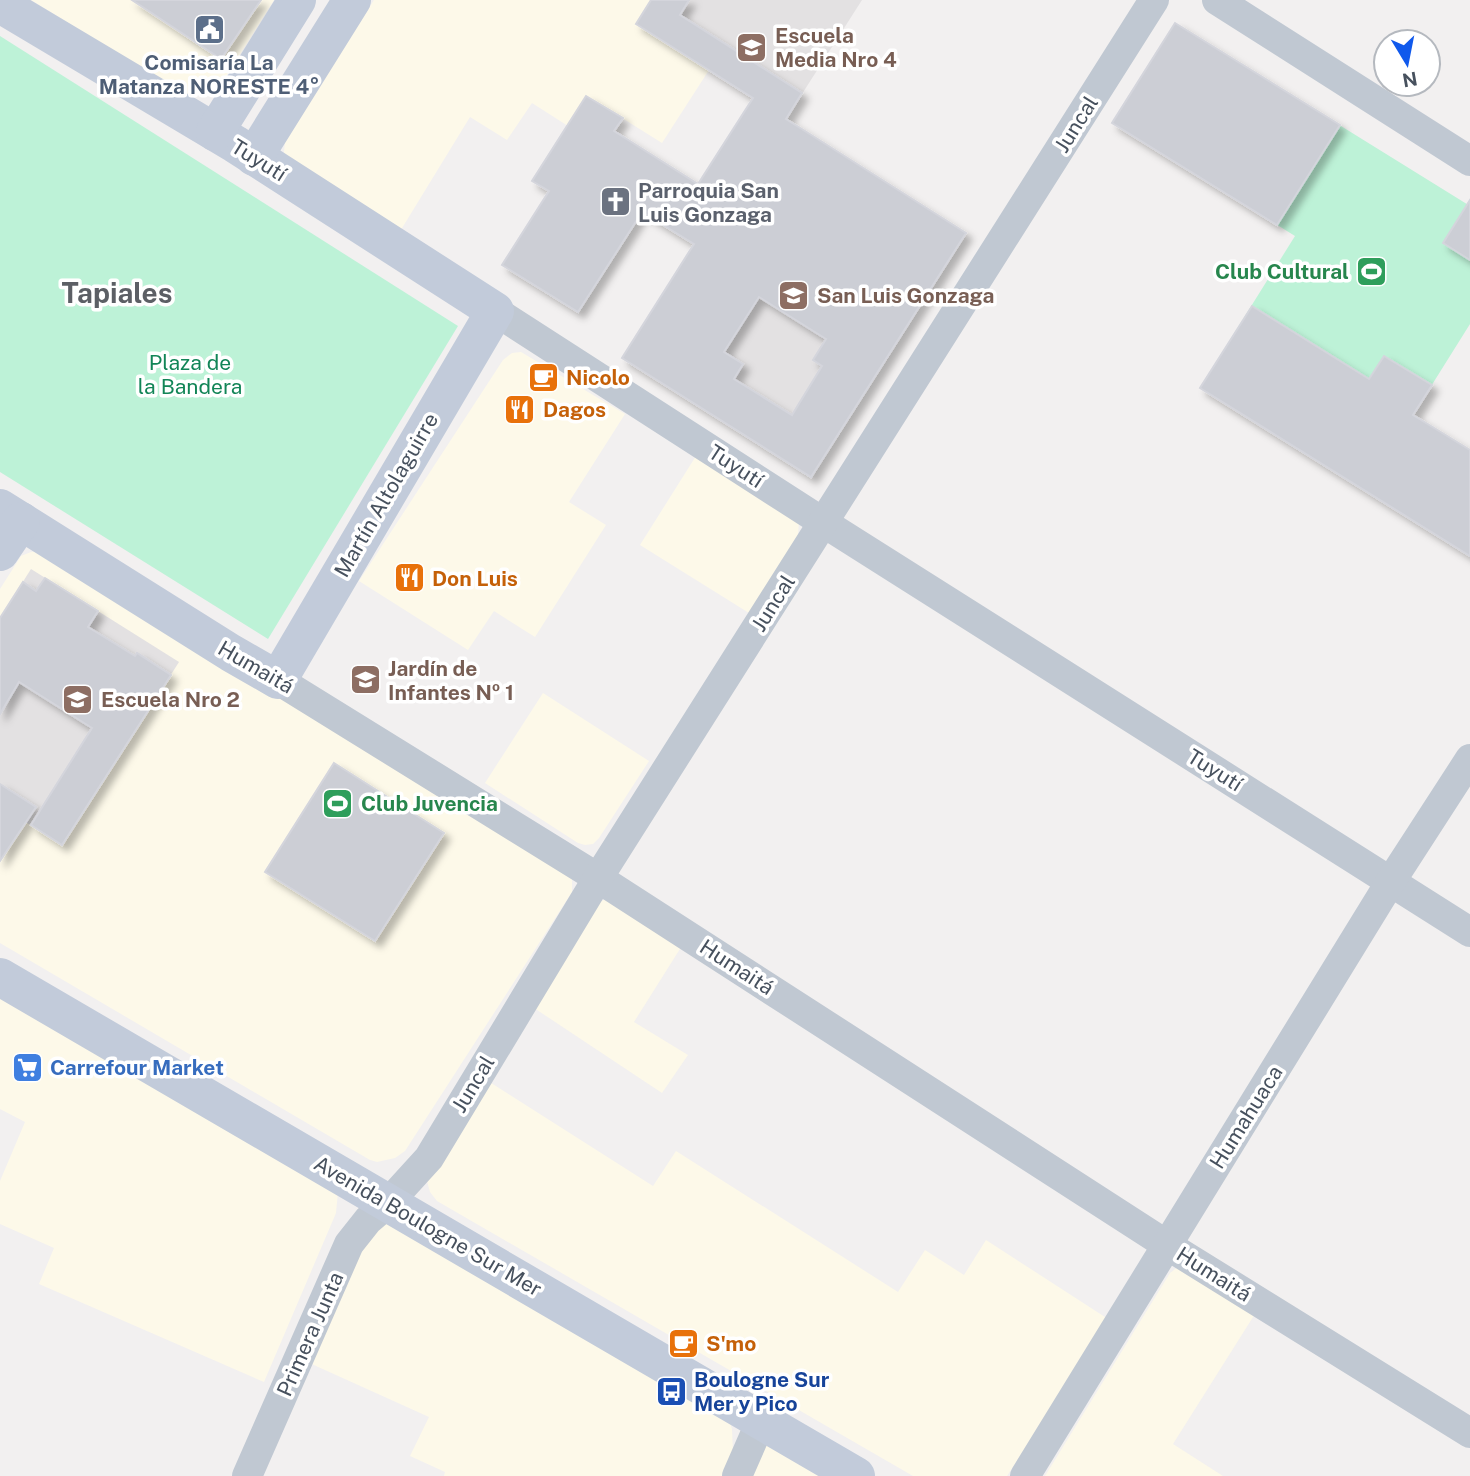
<svg xmlns="http://www.w3.org/2000/svg" width="1470" height="1476" viewBox="0 0 1470 1476" font-family="'Public Sans',sans-serif">
<style>
.commercial{fill:#fdf9e9}
.education{fill:#e3e1e2}
.green{fill:#bdf2d7}
.building{fill:#ccced5;stroke:#d4d5dc;stroke-width:2;fill-rule:evenodd;filter:url(#shadow)}
.lines{fill:none;stroke-linecap:round;stroke-linejoin:round}
.street{stroke:#c0c8d2;stroke-width:30}
.secondary{stroke:#c2cbda;stroke-width:38}
.labels{text-anchor:middle;dominant-baseline:central;stroke-width:7;stroke-linejoin:round;paint-order:stroke}
.education-label{font-size:21px;font-weight:bold;fill:#785e54;stroke:#fff;text-anchor:start}
.service-label{font-size:21px;font-weight:bold;fill:#4e5e75;stroke:#fff}
.street-label{font-size:21px;fill:#47515e;stroke:#fff}
.worship-label{font-size:21px;font-weight:bold;fill:#5b616d;stroke:#fff;text-anchor:start}
.leisure-label{font-size:21px;font-weight:bold;fill:#27864d;stroke:#fff;text-anchor:end}
.park-label{font-size:21px;fill:#128557;stroke:#fff}
.food-label{font-size:21px;font-weight:bold;fill:#c56008;stroke:#fff;text-anchor:start}
.shop-label{font-size:21px;font-weight:bold;fill:#366cbe;stroke:#fff;text-anchor:start}
.transit-label{font-size:21px;font-weight:bold;fill:#164399;stroke:#fff;text-anchor:start}
.district-label{font-size:28px;font-weight:bold;fill:#5c5f65;stroke:#fff}
</style>
<defs>
<filter id="shadow"><feDropShadow dx="6" dy="6" stdDeviation="3.5" flood-color="#0004"/></filter>
</defs>
<rect width="100%" height="100%" fill="#f2f0f0"/>
<g class="commercial">
<path d="M31 0H274L222 83 212 92 189 97Z"/>
<path d="M374 0H651L636 24 709 70 662 143 587 96 568 126 532 103 507 140 470 117 399 233 287 162 284 152 285 142Z"/>
<path d="M521 352 625 414 569 502 606 525 535 637 494 611 468 650 359 581 503 360 512 353Z"/>
<path d="M696 456 799 521 798 535 749 613 640 545Z"/>
<path d="M42 551 572 873V892L405 1151 395 1158 377 1162 370 1160 0 943V589L21 556 31 552Z"/>
<path d="M543 693 649 761 599 838 593 844 585 845 578 843 485 783Z"/>
<path d="M606 899 685 941 634 1022 688 1055 662 1093 531 1006 597 903Z"/>
<path d="M0 995 338 1192 336 1213 264 1382 39 1284 54 1248 0 1224V1181L25 1122 0 1109Z"/>
<path d="M488 1081 653 1186 676 1151 898 1292 925 1250 964 1275 986 1240 1108 1319 1007 1476H913L437 1201 430 1192 427 1181Z"/>
<path d="M387 1222 728 1417 732 1429 733 1453 722 1476H444L445 1472 410 1456 429 1417 305 1361 354 1248Z"/>
<path d="M1179 1266 1260 1306 1173 1444 1223 1476H1045L1170 1273Z"/>
<path d="M766 1445 839 1476H750Z"/>
</g>
<g class="education">
<path d="M651 0H862L786 119 966 233 811 477 622 358 704 228 680 212 753 98 636 24Z"/>
<path d="M31 569 179 662 62 845 0 806V618Z"/>
</g>
<g class="green">
<path d="M1175 23 1470 206V324L1413 415 1470 450V556L1200 388 1295 236 1112 123Z"/>
<path d="M0 36 458 326 268 639 0 472Z"/>
</g>
<g class="building">
<path d="M132 0H261L221 59Z"/>
<path d="M651 0H689L680 15 802 93 786 119 966 233 811 477 622 358 694 244 642 212 578 312 502 265 549 191 532 181 586 96 623 118 614 131 698 184 753 98 636 24ZM759 297 826 339 813 360 822 366 792 415 734 379 743 364 724 352Z"/>
<path d="M1175 23 1340 125 1277 225 1112 123Z"/>
<path d="M1470 200V260L1443 243Z"/>
<path d="M1252 306 1369 379 1384 356 1432 385 1413 415 1470 450V556L1200 388Z"/>
<path d="M45 578 98 611 88 627 135 656 137 653 171 675 62 845 31 825 92 728 19 682 0 714V618L23 582 36 591Z"/>
<path d="M334 763 444 833 375 941 265 872Z"/>
<path d="M0 784 36 807 0 861Z"/>
</g>
<g class="lines">
<g class="street">
<path d="M1217 0 1470 161"/>
<path d="M495 311 824 523 1470 932"/>
<path d="M278 680 598 878 1167 1245 1470 1433"/>
<path d="M247 1476 349 1244 368 1220 388 1203 429 1158 598 878 1154 0"/>
<path d="M737 1476 761 1421"/>
<path d="M1025 1476 1391 881 1470 759"/>
</g>
<g class="secondary">
<path d="M0 4 235 144 495 311 278 680 231 653 0 508"/>
<path d="M215 132 297 0"/>
<path d="M254 157 352 0"/>
<path d="M0 552 21 521"/>
<path d="M0 977 856 1476"/>
</g>
</g>
<defs>
<symbol id="civic-square" viewBox="-11 -11 22 22"><rect x="-9" y="-9" width="18" height="18" rx="4" fill="#5c6f8a" stroke="#fff"/><path d="M-.6-6.5H3V-4.5H.6V-3L4-1V1h2V6H-6V1h2V-1L-.6-3ZM-1.2 2.5V6h2.4V2.5Z" fill="#fff"/></symbol>
<symbol id="school-square" viewBox="-11 -11 22 22"><rect x="-9" y="-9" width="18" height="18" rx="4" fill="#8d6e63" stroke="#fff"/><path d="M0-5L7-2L0 1L-7-2ZM-4 1L0 2.5L4 1V4Q0 6-4 4Z" fill="#fff"/></symbol>
<symbol id="church-square" viewBox="-11 -11 22 22"><rect x="-9" y="-9" width="18" height="18" rx="4" fill="#6b7280" stroke="#fff"/><path d="M-1.2-6h2.4v3.5h3.3v2.4h-3.3V6h-2.4V-.1h-3.3v-2.4h3.3Z" fill="#fff"/></symbol>
<symbol id="stadium-square" viewBox="-11 -11 22 22"><rect x="-9" y="-9" width="18" height="18" rx="4" fill="#2e9e5b" stroke="#fff"/><path d="M0-5a6.5 5 0 1 0 0 10a6.5 5 0 1 0 0-10ZM-3.5-1.8h7v3.6h-7Z" fill="#fff"/></symbol>
<symbol id="cafe-square" viewBox="-11 -11 22 22"><rect x="-9" y="-9" width="18" height="18" rx="4" fill="#e8710a" stroke="#fff"/><path d="M-5.5-4.5H6V0H3Q3 3.5 0 3.5H-2.5Q-5.5 3.5-5.5 0ZM3-3.2v2h1.7v-2ZM-6 4.5H4V6H-6Z" fill="#fff"/></symbol>
<symbol id="restaurant-square" viewBox="-11 -11 22 22"><rect x="-9" y="-9" width="18" height="18" rx="4" fill="#e8710a" stroke="#fff"/><path d="M-5-6h1v4h1v-4h1v4h1v-4h1v5L-1.5 .5V6h-2V.5L-5-1ZM5-6V6H3V1.5H1.5Q1.5-4 5-6Z" fill="#fff"/></symbol>
<symbol id="supermarket-square" viewBox="-11 -11 22 22"><rect x="-9" y="-9" width="18" height="18" rx="4" fill="#3f7fe0" stroke="#fff"/><path d="M-6-5.5h2.5l.6 2H6L4.5 2H-2.5L-4.4-4H-6ZM-1.5 3.2a1.3 1.3 0 1 0 .1 0ZM3 3.2a1.3 1.3 0 1 0 .1 0Z" fill="#fff"/></symbol>
<symbol id="bus-square" viewBox="-11 -11 22 22"><rect x="-9" y="-9" width="18" height="18" rx="4" fill="#1a4fb4" stroke="#fff"/><path d="M-5-6H5V4H4V6H2V4H-2V6H-4V4H-5ZM-3.5-4V0h7V-4ZM-3.5 1.2v1.5H-2V1.2ZM2 1.2v1.5H3.5V1.2Z" fill="#fff"/></symbol>
</defs>
<g fill-rule="evenodd">
<use href="#civic-square" x="192" y="12" width="35" height="35"/>
<use href="#school-square" x="734" y="30" width="35" height="35"/>
<use href="#church-square" x="598" y="184" width="35" height="35"/>
<use href="#stadium-square" x="1354" y="254" width="35" height="35"/>
<use href="#school-square" x="776" y="278" width="35" height="35"/>
<use href="#cafe-square" x="526" y="360" width="35" height="35"/>
<use href="#restaurant-square" x="502" y="392" width="35" height="35"/>
<use href="#restaurant-square" x="392" y="560" width="35" height="35"/>
<use href="#school-square" x="348" y="662" width="35" height="35"/>
<use href="#school-square" x="60" y="682" width="35" height="35"/>
<use href="#stadium-square" x="320" y="786" width="35" height="35"/>
<use href="#supermarket-square" x="10" y="1050" width="35" height="35"/>
<use href="#cafe-square" x="666" y="1326" width="35" height="35"/>
<use href="#bus-square" x="654" y="1374" width="35" height="35"/>
</g>
<g class="labels">
<g class="education-label">
<text x="775" y="35">Escuela<tspan x="775" dy="24">Media Nro 4</tspan></text>
<text x="817" y="295">San Luis Gonzaga</text>
<text x="388" y="668">Jardín de<tspan x="388" dy="24">Infantes Nº 1</tspan></text>
<text x="101" y="699">Escuela Nro 2</text>
</g>
<g class="service-label">
<text x="209" y="62">Comisaría La<tspan x="209" dy="24">Matanza NORESTE 4°</tspan></text>
</g>
<g class="street-label">
<text transform="translate(1076 124) rotate(-58)">Juncal</text>
<text transform="translate(259 160) rotate(32)">Tuyutí</text>
<text transform="translate(736 466) rotate(33)">Tuyutí</text>
<text transform="translate(386 495) rotate(-60)">Martín Altolaguirre</text>
<text transform="translate(773 603) rotate(-58)">Juncal</text>
<text transform="translate(256 667) rotate(30)">Humaitá</text>
<text transform="translate(1215 770) rotate(32)">Tuyutí</text>
<text transform="translate(737 967) rotate(33)">Humaitá</text>
<text transform="translate(473 1084) rotate(-59)">Juncal</text>
<text transform="translate(1246 1117) rotate(-58)">Humahuaca</text>
<text transform="translate(428 1226) rotate(30)">Avenida Boulogne Sur Mer</text>
<text transform="translate(1214 1274) rotate(32)">Humaitá</text>
<text transform="translate(310 1334) rotate(-66)">Primera Junta</text>
</g>
<g class="worship-label">
<text x="638" y="190">Parroquia San<tspan x="638" dy="24">Luis Gonzaga</tspan></text>
</g>
<g class="leisure-label">
<text x="1349" y="271">Club Cultural</text>
<text x="361" y="803" text-anchor="start">Club Juvencia</text>
</g>
<g class="park-label">
<text x="190" y="362">Plaza de<tspan x="190" dy="24">la Bandera</tspan></text>
</g>
<g class="food-label">
<text x="566" y="377">Nicolo</text>
<text x="543" y="409">Dagos</text>
<text x="432" y="578">Don Luis</text>
<text x="706" y="1343">S'mo</text>
</g>
<g class="shop-label">
<text x="50" y="1067">Carrefour Market</text>
</g>
<g class="transit-label">
<text x="694" y="1379">Boulogne Sur<tspan x="694" dy="24">Mer y Pico</tspan></text>
</g>
<g class="district-label">
<text x="117" y="292">Tapiales</text>
</g>
</g>
<g transform="translate(1407 63) rotate(170)"><circle r="33" fill="#ffffff" stroke="#b5b9bf" stroke-width="2"/>
<path d="M0-5L12 26L0 18L-12 26Z" fill="#1059ec"/>
<text y="-10" font-size="19" font-weight="bold" text-anchor="middle" fill="#47515e">N</text>
</g>
</svg>
